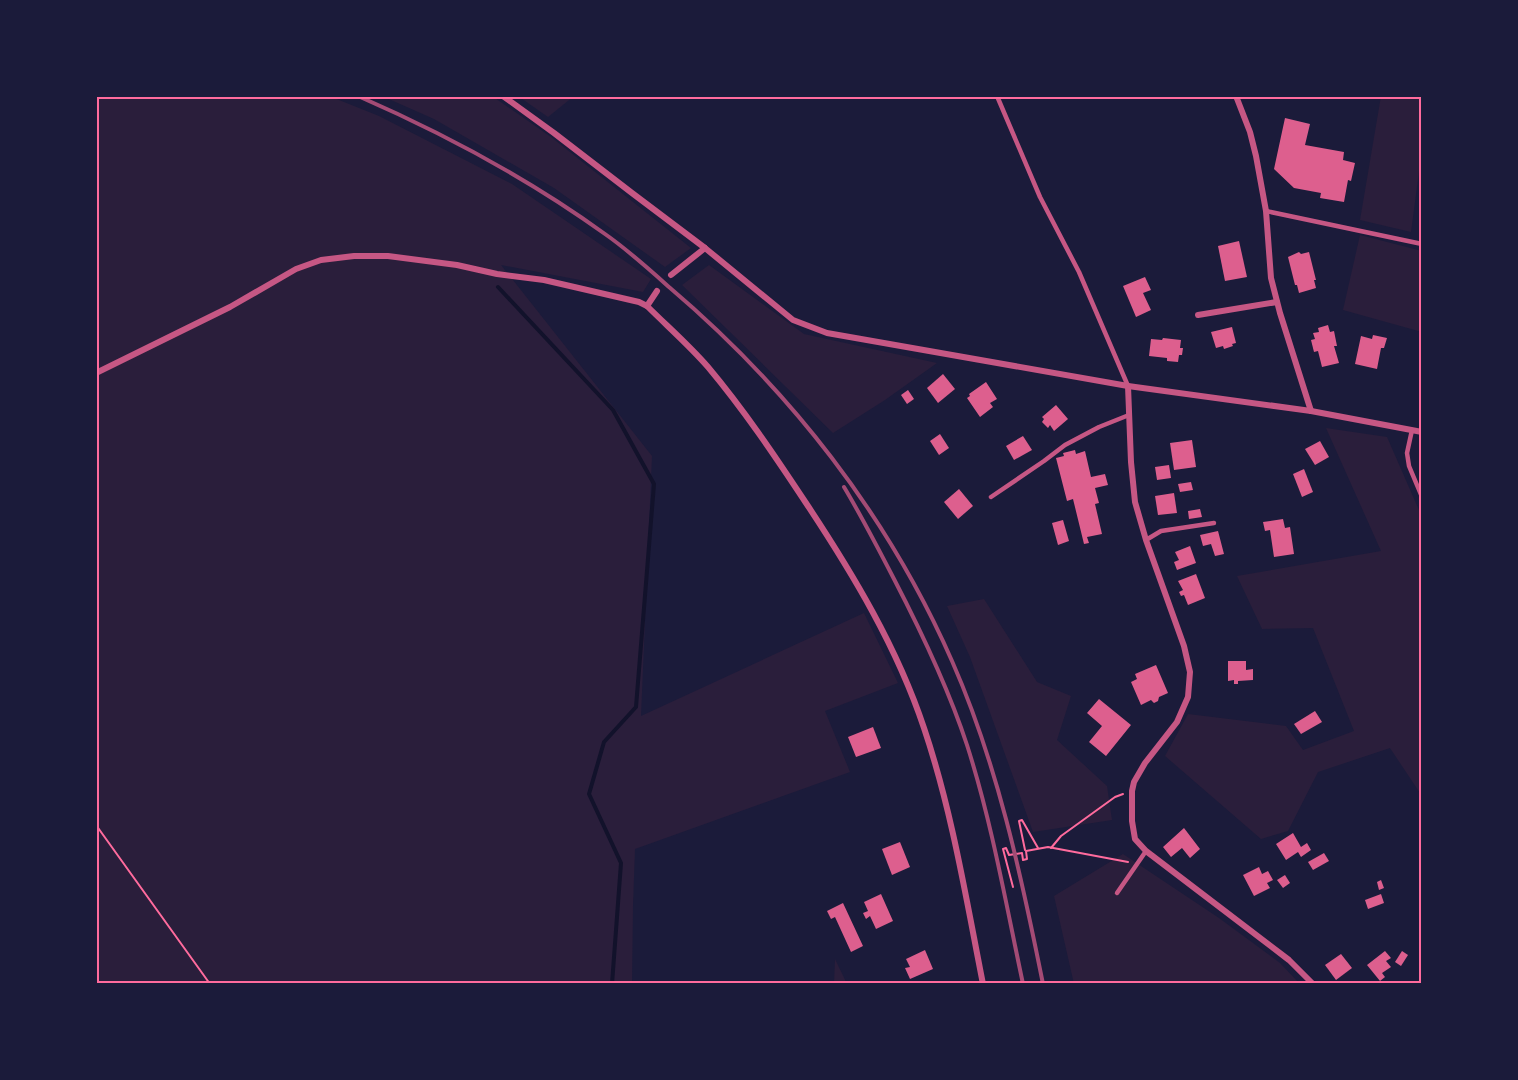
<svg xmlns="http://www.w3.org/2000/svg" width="1518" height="1080" viewBox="0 0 1518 1080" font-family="'Open Sans',sans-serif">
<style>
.green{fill:#2a1e3b}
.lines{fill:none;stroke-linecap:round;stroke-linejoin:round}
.stream{stroke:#12122b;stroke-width:4}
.building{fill:#dd5f8e}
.path{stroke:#ff6b9d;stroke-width:2}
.service{stroke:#c65784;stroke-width:4.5}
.minor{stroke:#c65784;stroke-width:6}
.rail{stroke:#a44b75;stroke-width:4}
.neatline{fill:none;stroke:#ff6b9d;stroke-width:2}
</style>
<rect width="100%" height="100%" fill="#1b1b3a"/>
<g class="green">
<path d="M96 96H329L379 116 512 184 651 279 643 292 501 265 652 456 641 716 864 613 898 683 825 711 850 772 635 849 633 906 632 984H96Z"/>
<path d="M382 96H492L551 137 691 248 665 267 554 188 434 119Z"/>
<path d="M518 96H574L548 117Z"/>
<path d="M1381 96H1422V149L1411 232 1360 220Z"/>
<path d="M1360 235 1422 251V332L1343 310Z"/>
<path d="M709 265 804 334 937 363 885 400 833 433 682 285Z"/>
<path d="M1326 428 1387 437 1422 517V796L1390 748 1318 772 1288 831 1261 839 1165 756 1188 714 1286 726 1303 750 1354 731 1313 628 1262 629 1237 576 1381 551Z"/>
<path d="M984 599 1037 682 1071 696 1057 740 1107 786 1112 820 1033 832 970 657 947 606Z"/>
<path d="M1123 854 1219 918 1280 963 1300 984H1074L1054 896Z"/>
<path d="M835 959 847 984H834Z"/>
</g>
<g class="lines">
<path class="stream" d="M498 287 613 410 654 484 636 707 604 742 589 794 621 863 612 984"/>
</g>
<g class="building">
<path d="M1285 118 1310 124 1305 145 1344 152 1343 160 1355 163 1351 181 1348 180 1344 202 1320 198 1321 193 1294 188 1274 169Z"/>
<path d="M1239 241 1247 277 1225 281 1218 246Z"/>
<path d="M1299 252 1301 254 1309 252 1316 280H1314L1316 288 1299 293 1297 285H1295L1288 257Z"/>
<path d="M1145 277 1151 290 1143 293 1151 310 1136 317 1123 286Z"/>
<path d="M1328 325 1330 332 1334 331 1337 346H1334L1339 363 1322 367 1318 351 1314 352 1311 340 1315 339 1313 333 1319 332 1318 328Z"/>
<path d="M1232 327 1236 343 1232 344 1233 346 1224 349 1223 346 1216 348 1211 332Z"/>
<path d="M1373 335 1387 338 1384 348H1381L1377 369 1355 364 1361 336 1372 339Z"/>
<path d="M1163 338 1181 340 1180 348H1183L1182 355H1179L1178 362 1167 361V358L1149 356 1151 339 1162 340Z"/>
<path d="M943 374 955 389 938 403 927 388Z"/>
<path d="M986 382 997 399 990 403 993 407 980 417 967 398 970 396 969 394Z"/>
<path d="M908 390 914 399 907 404 901 395Z"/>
<path d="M1056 405 1068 419 1054 431 1050 425 1048 428 1042 422 1044 419 1042 417Z"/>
<path d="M940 434 949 448 939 455 930 441Z"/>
<path d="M1023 436 1032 450 1014 460 1006 446Z"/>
<path d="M1192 440 1196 467 1174 470 1170 443Z"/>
<path d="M1320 441 1329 457 1315 465 1305 449Z"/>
<path d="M1075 450 1076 454 1085 451 1091 477 1105 474 1108 485 1095 488 1099 503 1095 504 1102 534 1087 537 1089 543 1084 544 1073 499 1067 501 1056 458 1064 456 1063 453Z"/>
<path d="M1169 465 1171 478 1157 480 1155 467Z"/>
<path d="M1304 469 1313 492 1302 497 1293 474Z"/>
<path d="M1191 482 1193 490 1180 492 1178 484Z"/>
<path d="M959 489 973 506 958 519 944 502Z"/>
<path d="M1174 493 1177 513 1158 515 1155 496Z"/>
<path d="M1200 509 1202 517 1189 519 1188 511Z"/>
<path d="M1283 519 1285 528 1290 527 1294 554 1274 557 1270 530 1265 531 1263 522Z"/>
<path d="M1063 520 1069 541 1058 545 1052 523Z"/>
<path d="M1218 531 1224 554 1215 556 1211 544 1203 546 1200 535Z"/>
<path d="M1190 546 1196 563 1177 570 1174 562 1179 560 1175 552Z"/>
<path d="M1196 574 1205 598 1188 605 1184 595 1181 596 1179 592 1183 590 1178 581Z"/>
<path d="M1228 661H1246V670L1253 669V680L1238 681V684H1234V680L1228 681Z"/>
<path d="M1156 665 1168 693 1159 697 1158 701 1154 703 1151 700 1141 705 1131 682 1137 679 1135 674Z"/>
<path d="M1099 699 1131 725 1106 756 1089 742 1102 726 1087 713Z"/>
<path d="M1315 711 1322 722 1301 734 1294 724Z"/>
<path d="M873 727 881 748 856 757 848 737Z"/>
<path d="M1184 828 1200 849 1190 858 1182 848 1171 857 1163 847Z"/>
<path d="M1293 833 1301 847 1307 843 1311 850 1301 857 1298 852 1286 860 1276 844Z"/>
<path d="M900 842 910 867 892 875 882 849Z"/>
<path d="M1324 853 1329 861 1313 870 1308 862Z"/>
<path d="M1259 867 1262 874 1268 871 1273 880 1267 883 1270 888 1254 896 1243 875Z"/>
<path d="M1285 875 1290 883 1283 888 1277 880Z"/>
<path d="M1381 880 1384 888 1379 890 1377 882Z"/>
<path d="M881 894 893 921 876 929 870 916 866 919 863 913 868 911 864 902Z"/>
<path d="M1381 894 1384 903 1368 909 1365 900Z"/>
<path d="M843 903 863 946 851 952 835 917 831 919 827 911Z"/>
<path d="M925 950 933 969 910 979 905 968 910 967 906 959Z"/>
<path d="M1385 951 1391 958 1386 961 1391 967 1382 973 1385 977 1380 981 1367 965Z"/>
<path d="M1402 951 1408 955 1401 966 1395 962Z"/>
<path d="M1341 954 1352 968 1336 980 1325 965Z"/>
</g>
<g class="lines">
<g class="path">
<path d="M96 825 210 984"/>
<path d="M1051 848 1061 836 1115 797 1123 794"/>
<path d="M1025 850 1019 821 1022 820 1038 848"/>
<path d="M1013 887 1003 849 1006 848 1009 855 1022 853 1023 860 1027 859 1026 851 1048 847 1128 862"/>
</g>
<g class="service">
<path d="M997 96 1040 197 1079 272 1128 386"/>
<path d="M1266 211 1422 244"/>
<path d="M1412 430 1407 453 1409 466 1422 497"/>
<path d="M991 497 1044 461 1065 445 1099 427 1129 415"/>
<path d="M1146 540 1161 531 1214 523"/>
<path d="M1117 893 1146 851"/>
</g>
<g class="minor">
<path d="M503 96 554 133 632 193 705 248 793 320 827 333 1128 386 1311 411 1422 432"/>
<path d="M1236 96 1250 132 1256 156 1266 211 1271 278 1280 313 1311 411"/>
<path d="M671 275 705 248"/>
<path d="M647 306 657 291"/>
<path d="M1198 315 1277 302"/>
<path d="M96 373 230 307 296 269 321 260 354 256H388L457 265 497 274 544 280 639 302 647 306C667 326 689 345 708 367 744 410 775 456 806 503 853 574 897 647 924 728 952 811 966 898 983 984"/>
<path d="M1128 386 1131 462 1135 502 1146 540 1184 646 1190 672 1188 697 1177 722 1145 763 1134 782 1132 791V821L1135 839 1146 851 1289 960 1313 984"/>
</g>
<g class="rail">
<path d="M358 96C445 134 529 179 605 234 628 250 649 269 669 287 789 389 888 515 952 661 997 763 1021 874 1043 984"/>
<path d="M844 487C862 517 878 548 894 579 922 633 948 687 967 745 992 823 1006 904 1023 984"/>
</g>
</g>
<rect width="1518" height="1080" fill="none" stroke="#1b1b3a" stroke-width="195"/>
<rect x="98" y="98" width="1322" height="884" class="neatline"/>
</svg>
